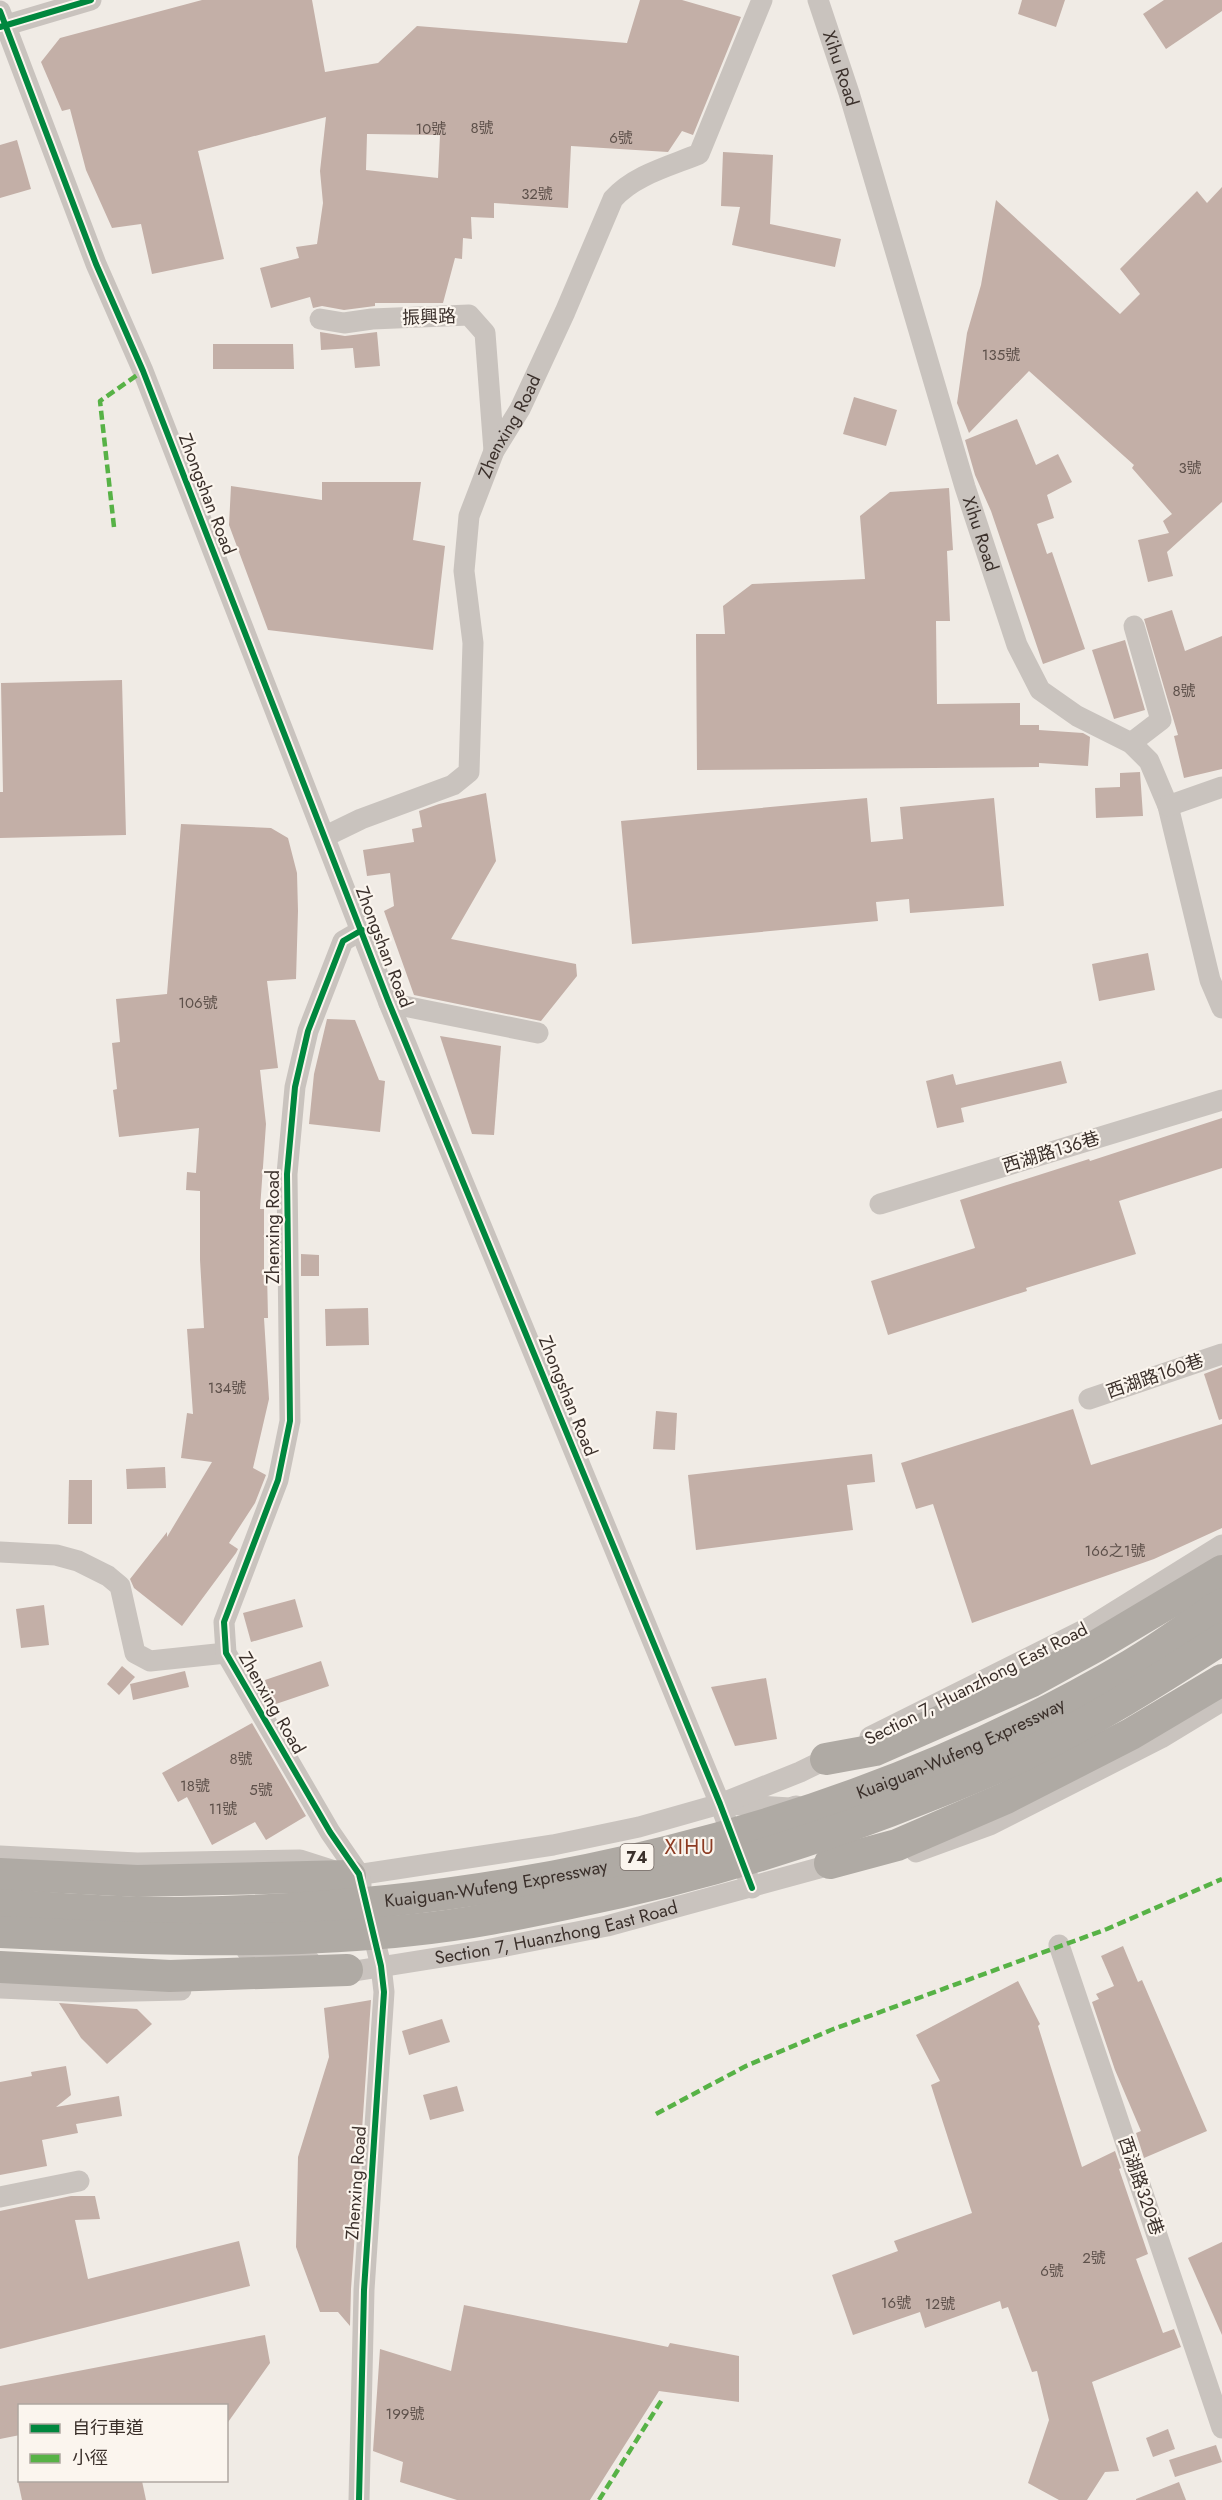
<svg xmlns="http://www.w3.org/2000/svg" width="1222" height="2500" viewBox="0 0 1222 2500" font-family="Jost,'Noto Sans TC',sans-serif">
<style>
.building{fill:#c3afa7;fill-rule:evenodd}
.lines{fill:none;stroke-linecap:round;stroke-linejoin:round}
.minor{stroke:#c9c3be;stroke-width:21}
.highway{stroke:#afaaa4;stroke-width:32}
.highway-bridge{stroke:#afaaa4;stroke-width:32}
.quiet{stroke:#57b246;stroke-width:4.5;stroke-dasharray:9 4.5;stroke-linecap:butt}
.cycleway-casing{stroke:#fbf5ee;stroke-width:10}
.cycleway{stroke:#00873e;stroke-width:6}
.labels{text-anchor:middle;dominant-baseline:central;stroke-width:4.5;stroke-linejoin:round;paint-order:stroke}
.number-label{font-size:15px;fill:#5d504a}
.shield{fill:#fbf5ee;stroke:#756b66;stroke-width:1.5}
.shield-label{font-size:16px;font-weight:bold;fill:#3b302b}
.street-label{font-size:18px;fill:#3b302b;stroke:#fbf5ee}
.quarter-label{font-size:21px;letter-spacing:1.5px;fill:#8c3b22;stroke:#fbf5ee}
</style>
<rect width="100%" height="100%" fill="#f0ebe5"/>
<g class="building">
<path d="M202 0H312L325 72 378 63 417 26 627 43 640 0H682L741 17 693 135 682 131 668 152 571 146 568 208 494 203V218L471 217 472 239 463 238 462 259 455 258 443 303H375V306L344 310 322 306 313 308 310 297 271 308 260 268 299 258 296 247 317 244 323 203 320 171 326 117 198 151 224 259 152 274 141 224 112 228 86 170 70 109 62 111 41 62 60 38ZM367 134 440 135 438 178 366 170Z"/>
<path d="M1022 0H1065L1056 27 1018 14Z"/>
<path d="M1164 0H1222V11L1166 49 1143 14Z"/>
<path d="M17 140 31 189 0 198V145Z"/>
<path d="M723 152 773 155 770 224 841 239 835 267 732 245 740 207 721 206Z"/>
<path d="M1222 187V502L1167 552 1173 576 1148 582 1138 540 1169 533 1163 521 1172 514 1132 468 1134 465 1029 371 969 433 957 403 967 333 981 285 996 200 1120 314 1140 294 1120 269 1197 191 1207 203Z"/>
<path d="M320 332 345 336 377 332 380 366 355 368 353 348 321 350Z"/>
<path d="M213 344H293L294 369H213Z"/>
<path d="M854 397 897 410 886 446 843 434Z"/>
<path d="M1017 419 1036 465 1058 454 1072 482 1047 495 1054 518 1037 524 1047 554 1052 552 1085 649 1043 664 991 511 975 475 965 440Z"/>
<path d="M322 482H421L413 540 445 546 433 650 268 630 229 525 231 486 322 500Z"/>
<path d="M949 488 953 550 947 551 950 621H936L937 704 1020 703V725H1039V730L1083 733 1090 737 1088 766 1039 763V767L697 770 696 634H725L723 606 752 584 865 579 860 516 890 492Z"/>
<path d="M1172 610 1185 651 1222 636V769L1184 778 1174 736 1178 735 1144 619Z"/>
<path d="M1125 640 1145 710 1114 719 1092 650Z"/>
<path d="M122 680 126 835 0 838V792H3L1 683Z"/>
<path d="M1140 772 1143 816 1096 818 1095 788 1120 787V773Z"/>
<path d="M486 793 496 861 451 939 576 964 577 976 541 1021 414 995 384 911 394 906 390 873 367 876 363 850 414 842 412 829 422 827 419 811 439 804Z"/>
<path d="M867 798 871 842 903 839 900 807 994 798 1004 906 910 913 909 899 876 902 878 921 632 944 621 821Z"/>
<path d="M181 824 271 828 288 838 297 873 298 911 296 979 267 981 278 1068 260 1070 266 1124 260 1209H264V1272H267L268 1318H264L269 1399 253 1468 266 1475 255 1503 229 1543 238 1549 236 1553 182 1626 134 1588 130 1579 167 1532V1537L212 1462 181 1458 187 1413 193 1414 187 1329 204 1328 200 1260V1191L186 1190 187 1172 196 1173 199 1128 119 1137 113 1090 117 1089 112 1043 120 1042 116 999 167 994Z"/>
<path d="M1148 953 1155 990 1099 1001 1092 964Z"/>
<path d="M327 1019 355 1020 379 1080 385 1081 380 1132 309 1124 314 1074Z"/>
<path d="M440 1036 501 1046 494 1135 472 1134Z"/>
<path d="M1061 1061 1067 1083 961 1108 964 1122 937 1128 926 1081 953 1074 956 1085Z"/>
<path d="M1222 1118V1168L1119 1201 1136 1254 1026 1288 1027 1291 888 1335 871 1281 975 1248 960 1200 1089 1159 1090 1161Z"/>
<path d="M301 1254 319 1255V1276H301Z"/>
<path d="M368 1308 369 1345 326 1346 325 1309Z"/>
<path d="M1222 1367V1419L1219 1420 1204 1374Z"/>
<path d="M1073 1409 1091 1465 1222 1424V1528L1154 1559 972 1623 933 1504 916 1509 901 1463Z"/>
<path d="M656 1411 677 1413 675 1450 653 1449Z"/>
<path d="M872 1454 875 1482 847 1485 853 1530 696 1550 688 1475Z"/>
<path d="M165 1467 166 1488 127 1489 126 1469Z"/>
<path d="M69 1480H92V1524H68Z"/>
<path d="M295 1599 303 1627 251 1642 243 1613Z"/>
<path d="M44 1605 49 1645 21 1648 16 1609Z"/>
<path d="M321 1661 329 1686 273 1705 265 1680Z"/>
<path d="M122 1666 135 1677 119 1695 107 1684Z"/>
<path d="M185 1671 189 1687 133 1700 130 1684Z"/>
<path d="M766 1678 777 1739 735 1746 711 1687Z"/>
<path d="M252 1723 306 1816 266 1840 255 1822 212 1845 187 1797 178 1802 162 1773Z"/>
<path d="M1123 1946 1138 1982 1142 1980 1207 2131 1144 2158 1136 2133 1141 2131 1115 2070 1092 2002 1099 1999 1096 1994 1114 1986 1101 1956Z"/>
<path d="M1018 1981 1040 2024 1038 2026 1082 2167 1115 2151 1121 2168 1119 2169 1148 2254 1136 2259 1163 2333 1174 2329 1181 2347 1092 2382 1119 2471 1105 2472 1087 2500H1059L1028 2483 1049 2420 1037 2371 1032 2372 1008 2307 1002 2309 1000 2301 925 2328 920 2312 853 2335 832 2275 898 2251 894 2241 972 2213 931 2085 940 2081 916 2035Z"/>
<path d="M371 2000 351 2289 350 2326 338 2312H320L296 2247 298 2157 329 2057 324 2008Z"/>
<path d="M59 2003 137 2009 152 2024 107 2064 81 2038Z"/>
<path d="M442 2019 450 2042 409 2055 402 2031Z"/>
<path d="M66 2066 71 2095 56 2107 119 2096 122 2116 76 2124 78 2133 42 2140 47 2166 0 2175V2082L32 2076 31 2072Z"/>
<path d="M457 2086 464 2111 430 2120 423 2095Z"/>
<path d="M71 2196H95L100 2219 75 2220 88 2279 239 2241 250 2286 0 2349V2211Z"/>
<path d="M1222 2242V2335L1188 2258Z"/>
<path d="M464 2305 668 2347 670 2343 739 2356V2402L659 2391 590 2500H457L400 2482 403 2462 373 2451 380 2349 451 2371Z"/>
<path d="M265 2335 270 2363 226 2425V2406H20V2435L0 2439V2386Z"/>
<path d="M1168 2429 1175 2449 1153 2457 1146 2438Z"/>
<path d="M1216 2445 1222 2462 1175 2477 1169 2460Z"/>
<path d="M18 2481H142L146 2500H22Z"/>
<path d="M1179 2482 1186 2500H1136V2499Z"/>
</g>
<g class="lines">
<g class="minor">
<path id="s1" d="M818 0 849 93 965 487 1017 645 1040 690 1077 716 1131 743 1149 761 1168 806 1210 980 1222 1008"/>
<path d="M0 11 96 264 143 371 389 1003 720 1804 752 1888"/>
<path d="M0 27 91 0"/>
<path d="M320 319 344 323 372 319 469 315 485 333 494 451"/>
<path d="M1131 743 1161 720 1134 626"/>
<path d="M1168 806 1222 787"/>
<path id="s2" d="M326 836 361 819 453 785 469 772 473 643 464 571 469 516 494 451 520 409 565 312 613 199C634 175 670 166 699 154L762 0"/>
<path d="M389 1003 538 1033"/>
<path d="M880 1204 1222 1100"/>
<path d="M1089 1399 1222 1354"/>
<path d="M0 1552 56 1555 78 1561 108 1576 120 1586 135 1653 150 1661 226 1653"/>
<path d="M870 1737 1090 1627 1222 1545"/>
<path d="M725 1804 790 1808 796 1806"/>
<path d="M916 1852 990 1825 1161 1738 1222 1701"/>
<path d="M0 1856 137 1863 300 1860 350 1876 553 1845 639 1827 720 1804 800 1772 837 1754"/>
<path d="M361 1885 359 1874 330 1832 226 1653 224 1622 278 1480 290 1421 287 1174 295 1087 308 1031 343 941 362 930"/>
<path d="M1059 1945 1222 2428"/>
<path d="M247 1951 264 1952 311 1962"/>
<path id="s3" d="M336 1974 486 1950 607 1926 841 1862"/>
<path d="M0 1988 90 1992 181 1990"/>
<path d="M0 2197 79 2181"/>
<path d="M359 2500 364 2290 384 1992 381 1966 370 1921"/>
</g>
<g class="highway">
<path d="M826 1759 875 1750 1032 1681 1096 1646 1222 1571"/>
<path d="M830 1863 897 1845 1006 1798 1131 1734 1222 1680"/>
<path d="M0 1874 137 1881 350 1876"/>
<path d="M0 1967 170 1976 347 1970"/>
</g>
<g class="highway-bridge">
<path id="s4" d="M0 1905C58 1908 116 1914 174 1913 505 1910 844 1834 1131 1665 1162 1647 1192 1624 1222 1604"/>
<path d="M0 1932C137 1939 275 1945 412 1930 465 1925 518 1914 570 1903 695 1878 815 1842 933 1794 963 1782 993 1770 1022 1756 1092 1722 1157 1681 1222 1639"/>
</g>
<g class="quiet">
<path d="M114 527 100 401 143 371"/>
<path d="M656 2114 746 2066 831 2030 1107 1929 1222 1879"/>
<path d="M599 2500 663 2398"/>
</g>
<defs>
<g id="cycleway">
<path d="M0 11 96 264 143 371 389 1003 720 1804 752 1888"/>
<path d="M0 27 91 0"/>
<path d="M359 2500 364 2290 384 1992 381 1966 359 1874 330 1832 226 1653 224 1622 278 1480 290 1421 287 1174 295 1087 308 1031 343 941 362 930"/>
</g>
</defs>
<use href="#cycleway" class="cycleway-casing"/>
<use href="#cycleway" class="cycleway"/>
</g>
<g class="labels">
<g class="number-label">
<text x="482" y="128">8號</text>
<text x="431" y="129">10號</text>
<text x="621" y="138">6號</text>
<text x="537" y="194">32號</text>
<text x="1001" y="355">135號</text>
<text x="1190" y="468">3號</text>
<text x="1184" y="691">8號</text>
<text x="198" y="1003">106號</text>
<text x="227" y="1388">134號</text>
<text x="1115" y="1551">166之1號</text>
<text x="241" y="1759">8號</text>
<text x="195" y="1786">18號</text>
<text x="261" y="1790">5號</text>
<text x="223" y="1809">11號</text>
<text x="1094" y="2258">2號</text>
<text x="1052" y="2271">6號</text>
<text x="896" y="2303">16號</text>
<text x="940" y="2304">12號</text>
<text x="405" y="2414">199號</text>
</g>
<rect class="shield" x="620.5" y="1844" width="33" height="26" rx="4.5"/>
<g class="shield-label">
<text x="637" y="1857">74</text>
</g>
<g class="street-label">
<text stroke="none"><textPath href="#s1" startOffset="72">Xihu Road</textPath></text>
<text transform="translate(429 317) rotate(-2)">振興路</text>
<text stroke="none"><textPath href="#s2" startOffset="513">Zhenxing Road</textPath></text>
<text transform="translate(207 494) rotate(69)">Zhongshan Road</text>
<text stroke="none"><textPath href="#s1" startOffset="558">Xihu Road</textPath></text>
<text transform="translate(384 947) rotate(69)">Zhongshan Road</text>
<text transform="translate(1051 1152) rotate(-17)">西湖路136巷</text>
<text transform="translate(273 1227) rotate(-90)">Zhenxing Road</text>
<text transform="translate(1155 1376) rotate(-19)">西湖路160巷</text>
<text transform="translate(568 1396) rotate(68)">Zhongshan Road</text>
<text transform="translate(976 1684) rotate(-27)">Section 7, Huanzhong East Road</text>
<text transform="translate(272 1703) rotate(60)">Zhenxing Road</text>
<text stroke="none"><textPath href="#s4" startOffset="984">Kuaiguan-Wufeng Expressway</textPath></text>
<text stroke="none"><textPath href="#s4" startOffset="498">Kuaiguan-Wufeng Expressway</textPath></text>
<text stroke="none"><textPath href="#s3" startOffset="224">Section 7, Huanzhong East Road</textPath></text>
<text transform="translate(356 2183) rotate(-86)">Zhenxing Road</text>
<text transform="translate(1141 2186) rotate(71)">西湖路320巷</text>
</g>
<g class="quarter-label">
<text x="690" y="1847">XIHU</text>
</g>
</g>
<rect x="18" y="2404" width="210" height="78" fill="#fbf5ee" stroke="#aea6a0" stroke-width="1.5"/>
<rect x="30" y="2424" width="30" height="9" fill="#00873e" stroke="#aea6a0" stroke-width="1.5"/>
<text x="72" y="2434" font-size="18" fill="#3b302b">自行車道</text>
<rect x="30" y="2454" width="30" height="9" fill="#57b246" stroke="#aea6a0" stroke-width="1.5"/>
<text x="72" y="2464" font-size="18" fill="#3b302b">小徑</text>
</svg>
